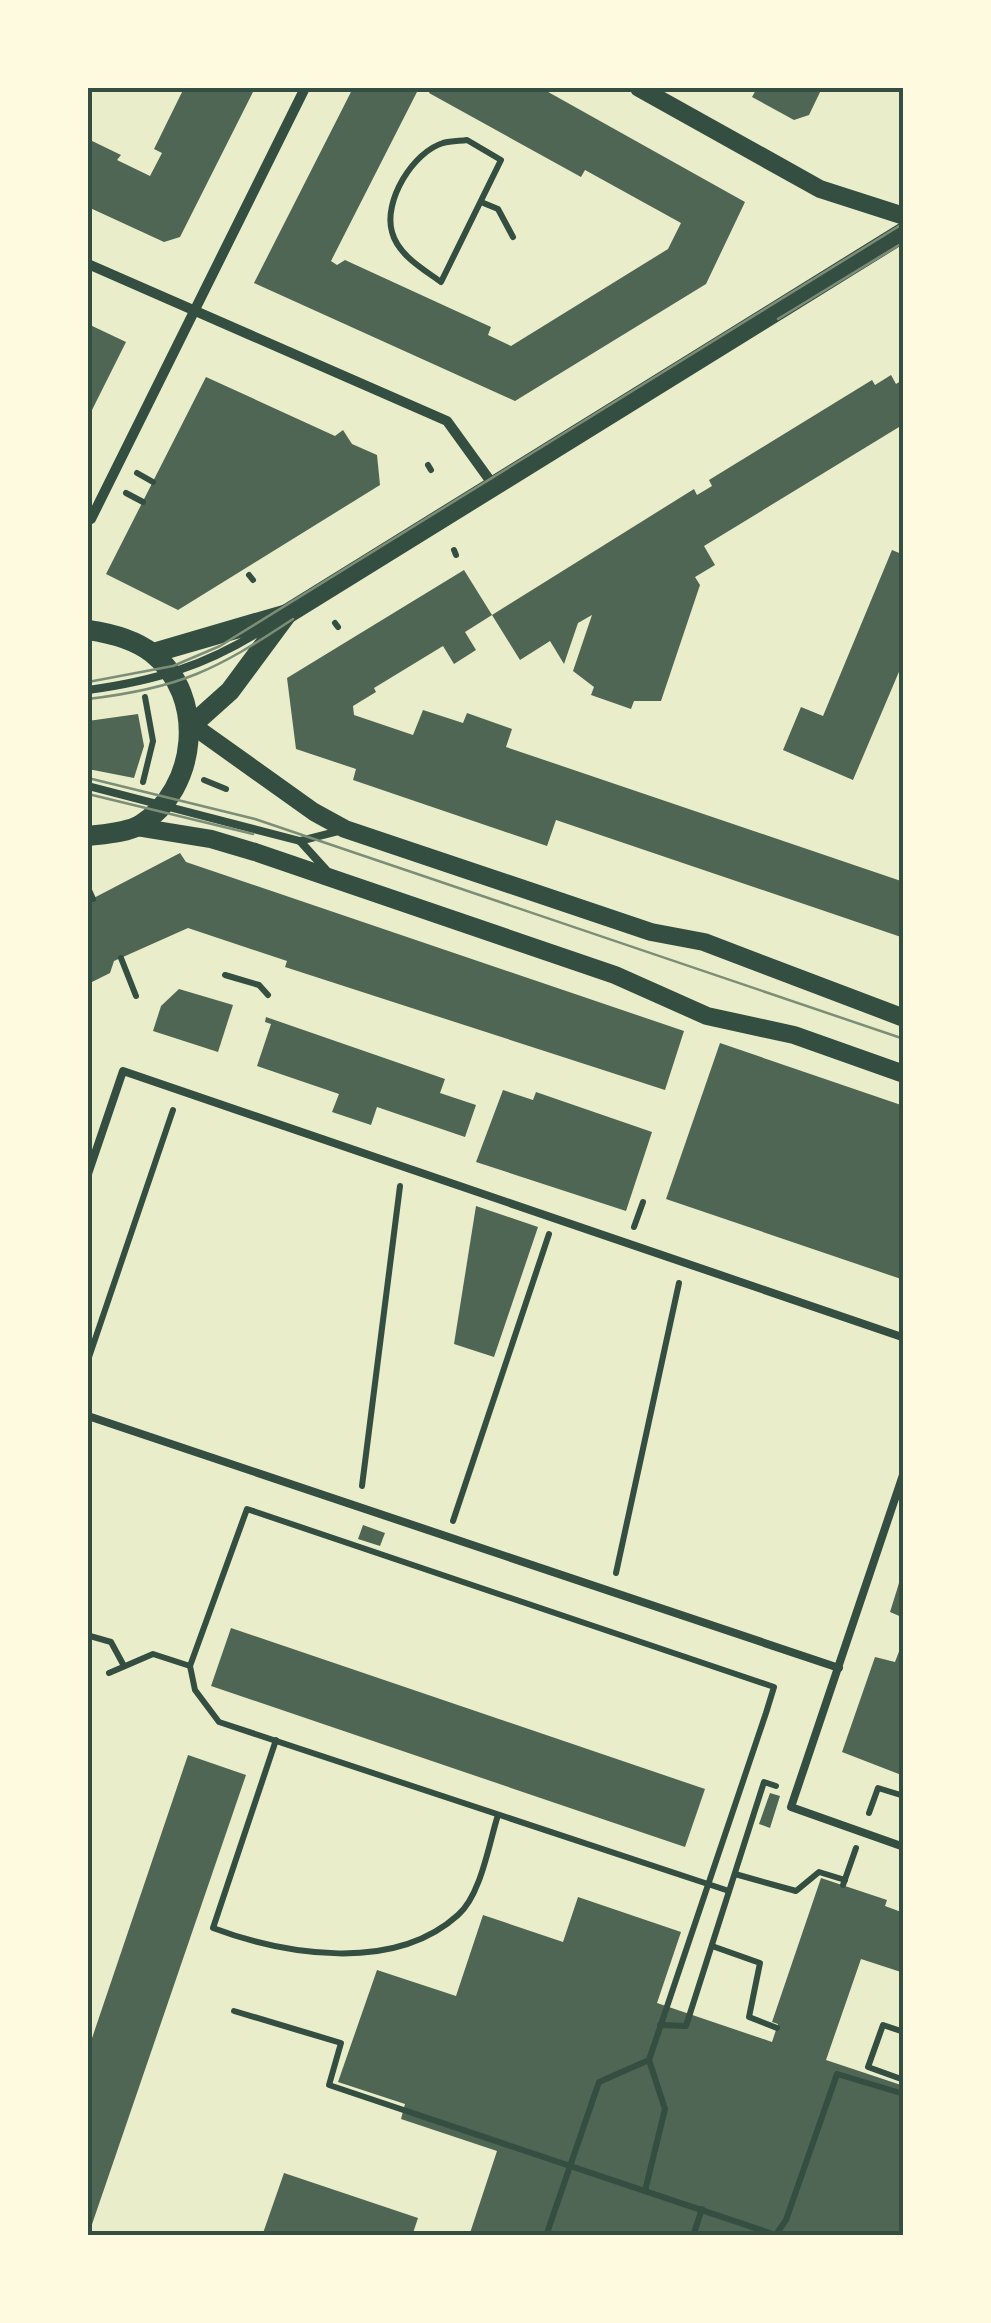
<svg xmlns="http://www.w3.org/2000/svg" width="991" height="2323" viewBox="0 0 991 2323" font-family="'Fira Sans Condensed',sans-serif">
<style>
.building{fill:#4f6655}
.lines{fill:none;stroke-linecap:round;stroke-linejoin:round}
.path{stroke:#344e41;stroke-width:6}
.service{stroke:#344e41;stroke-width:8}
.minor{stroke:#344e41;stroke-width:10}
.tertiary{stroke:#344e41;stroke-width:18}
.secondary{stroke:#344e41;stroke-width:20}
.tram{stroke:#7c8e77;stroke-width:2.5}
.neatline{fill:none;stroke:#344e41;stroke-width:4}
</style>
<rect width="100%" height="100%" fill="#e9edc9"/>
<g class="building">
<path d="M184 88H255L180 237 164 242 88 207V139L121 155 117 160 150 176 162 153 154 149Z"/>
<path d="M353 88H419L331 261 337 265 345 260 491 327 488 335 511 346 668 249 681 223 585 170 581 177 429 93 431 88H541L745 202 706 284 515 401 254 283Z"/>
<path d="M757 88H822L809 115 794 120 752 97Z"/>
<path d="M88 324 126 342 88 418Z"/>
<path d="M891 375 896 384 904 379V424L704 546 715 565 695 577 700 585 661 701H634L631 709 591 695 594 687 573 671 592 615 578 623 564 664 550 641 520 660 492 615 694 489 697 495 712 486 709 480 872 380 875 385Z"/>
<path d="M206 377 335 436 343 430 352 444 377 455 380 485 178 610 106 574Z"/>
<path d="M892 550 904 555V660L853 780 783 750 801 707 823 716Z"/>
<path d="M464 570 492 615 465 632 476 650 454 664 443 646 374 688 376 692 353 706 354 715 413 735 423 710 463 723 467 713 512 729 506 747 904 882V938L556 820 547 846 353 780 356 769 296 749 287 678Z"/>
<path d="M138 714 144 746 134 778 88 769V721Z"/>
<path d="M180 853 186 862 684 1031 665 1090 285 967 287 961 188 928 114 961 110 973 88 984V901Z"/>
<path d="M179 989 233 1005 218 1052 153 1031 161 1006Z"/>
<path d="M266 1017 445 1079 440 1093 476 1105 465 1137 377 1107 371 1125 332 1112 339 1094 257 1066 271 1024 265 1022Z"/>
<path d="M720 1043 904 1106V1280L666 1199Z"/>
<path d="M503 1090 533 1100 536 1092 652 1132 626 1211 476 1162Z"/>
<path d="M476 1206 538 1227 494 1357 454 1344Z"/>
<path d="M363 1525 385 1533 380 1546 358 1539Z"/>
<path d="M904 1567V1618L890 1612Z"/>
<path d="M231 1628 705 1789 685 1847 211 1686Z"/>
<path d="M903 1641H904V1776L842 1752 875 1657 895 1662Z"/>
<path d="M188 1755 246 1775 88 2236V2050Z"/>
<path d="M770 1793 780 1796 770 1828 759 1824Z"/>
<path d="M821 1878 887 1900 885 1906 904 1913V1973L861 1959 826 2060 904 2086V2236H469L497 2151 401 2119 405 2104 338 2082 377 1970 456 1996 483 1915 563 1942 578 1897 681 1932 657 2003 772 2042 778 2024 772 2022Z"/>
<path d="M284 2173 418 2218 412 2236H262Z"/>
</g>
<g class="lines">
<g class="path">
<path d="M467 140 501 160 441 282C423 269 398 255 392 232 383 201 413 152 443 143 451 141 460 141 467 140Z"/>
<path d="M481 202 498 209 513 237"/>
<path d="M428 465 431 470"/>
<path d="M137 473 153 482"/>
<path d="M126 493 143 502"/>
<path d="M454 550 456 555"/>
<path d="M249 575 253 580"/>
<path d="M335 623 338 627"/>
<path d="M204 780 226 789"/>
<path d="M143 782 153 741 145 697"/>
<path d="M88 888 93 899"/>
<path d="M121 958 136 996"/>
<path d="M225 975 259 985 268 995"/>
<path d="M634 1227 643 1202"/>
<path d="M88 1360 173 1110"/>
<path d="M362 1486 400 1186"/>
<path d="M453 1521 549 1234"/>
<path d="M616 1573 679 1283"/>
<path d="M90 1636 111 1642 124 1666"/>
<path d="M109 1673 153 1654 190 1666"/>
<path d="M276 1740 213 1928C285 1955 394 1973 458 1915 481 1895 489 1843 498 1815"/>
<path d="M869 1813 878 1788 904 1796"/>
<path d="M735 1874 796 1891 819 1872 845 1880"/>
<path d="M843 1885 856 1848"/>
<path d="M712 1946 760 1963 749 2017 777 2028"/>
<path d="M234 2011 341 2043 329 2085 779 2236"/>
<path d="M660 2025 686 2026 764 1782 776 1786"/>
<path d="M904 2032 883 2025 868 2067 904 2080"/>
<path d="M645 2191 665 2109 649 2060 766 1713 774 1687 247 1509 190 1666 195 1690 219 1722 729 1891"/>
<path d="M777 2233 786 2220 837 2074 904 2094"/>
<path d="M546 2236 599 2082 649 2060"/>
<path d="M693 2236 702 2209"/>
</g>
<g class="service">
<path d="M88 690C154 681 205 666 262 630"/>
<path d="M88 786 300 841 328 872"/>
<path d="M300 841 339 831"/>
<path d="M88 1174 123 1071 902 1337 904 1332"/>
<path d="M88 1416 839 1668"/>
<path d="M904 1472 791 1807 904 1847"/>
</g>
<g class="minor">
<path d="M88 264 447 421 494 486"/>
<path d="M91 519 305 88"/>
</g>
<g class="tertiary">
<path d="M639 88 820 189 904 216"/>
<path d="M192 725 314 812 345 829 651 932 704 942 904 1018"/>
<path d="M137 827 211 839 255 852 615 975 707 1016 794 1035 904 1074"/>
</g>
<g class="secondary">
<path d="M88 630C109 633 134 639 152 653 207 696 198 789 140 825 126 833 104 834 88 836"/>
<path d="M153 653 287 614 904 232"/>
<path d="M192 725 230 691 287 614"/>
</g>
<g class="tram">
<path d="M778 319 904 242"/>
<path d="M88 682 173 666 220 646 904 223"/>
<path d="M88 699C181 688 216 670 293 619"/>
<path d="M88 778 255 819 904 1039"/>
<path d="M88 794 253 834"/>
</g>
</g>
<rect width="991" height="2323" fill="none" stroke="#fefae0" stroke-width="180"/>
<rect x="90" y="90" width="811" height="2143" class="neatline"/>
</svg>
